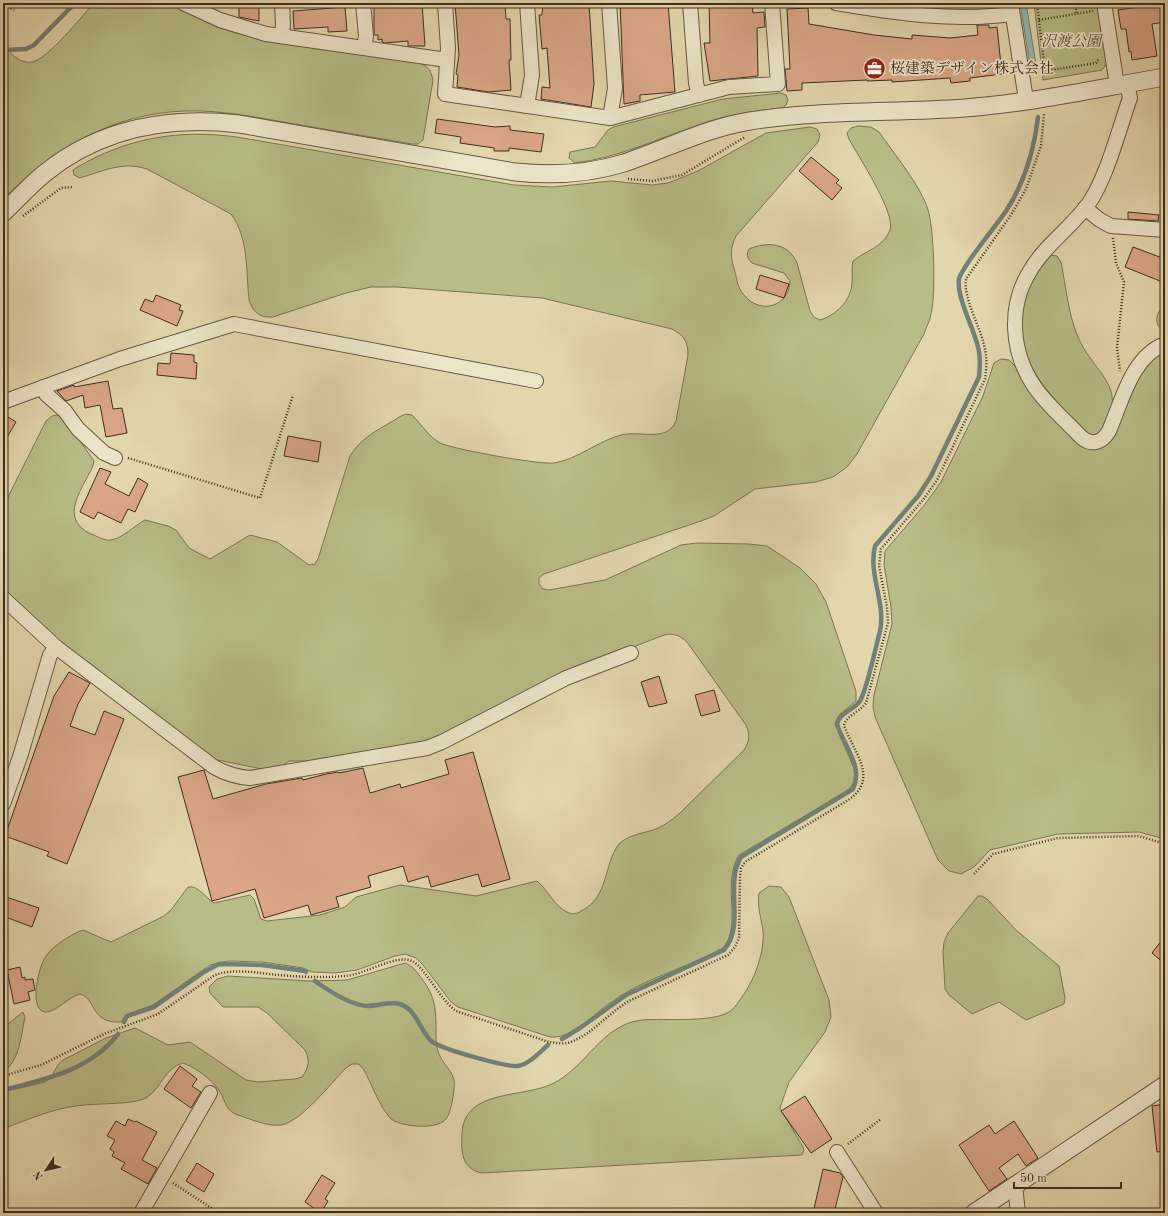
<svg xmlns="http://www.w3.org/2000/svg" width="1168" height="1216" viewBox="0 0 1168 1216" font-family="'Old Standard TT','Noto Serif JP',serif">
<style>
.green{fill:#b9bc86;stroke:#7c7554}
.water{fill:#97b7b3;stroke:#738079}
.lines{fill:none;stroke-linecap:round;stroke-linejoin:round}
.stream{stroke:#738079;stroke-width:4.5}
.building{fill:#daa687;stroke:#3e2e21}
.minor-casing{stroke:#675844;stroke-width:16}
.tertiary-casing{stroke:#675844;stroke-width:19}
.path{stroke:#3e2e21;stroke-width:2.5;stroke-dasharray:1 2;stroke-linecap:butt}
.minor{stroke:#ede4c9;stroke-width:14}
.tertiary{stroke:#ede4c9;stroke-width:17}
.labels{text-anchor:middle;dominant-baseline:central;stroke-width:3.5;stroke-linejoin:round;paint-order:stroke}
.park-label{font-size:15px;font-style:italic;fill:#574a35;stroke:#ede4c9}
.poi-label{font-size:15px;fill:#3e2e21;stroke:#ede4c9;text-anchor:start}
</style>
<rect width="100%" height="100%" fill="#e3d6ac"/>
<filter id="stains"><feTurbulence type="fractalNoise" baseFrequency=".005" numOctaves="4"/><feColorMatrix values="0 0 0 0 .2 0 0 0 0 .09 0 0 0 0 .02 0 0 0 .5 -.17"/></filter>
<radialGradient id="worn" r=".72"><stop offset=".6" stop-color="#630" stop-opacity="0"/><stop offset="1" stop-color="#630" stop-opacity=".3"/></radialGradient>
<g class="green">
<path d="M94 3H168L217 27 265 41 420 63C429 67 431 71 433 80L423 140 418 144H412C371 137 330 130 289 123 265 119 241 114 217 112 129 104 64 140 3 199V43C10 53 19 64 32 62 47 60 83 15 94 3Z"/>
<path d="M1034 3H1098L1107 63 1102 70 1043 80Z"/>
<path d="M781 93 786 95 788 100 786 105 782 108C753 111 725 115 698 125 657 139 618 158 575 163L569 158 570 152 595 147 608 130 613 127 723 99Z"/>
<path d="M858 126 871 127 879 132C893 152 922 188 928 210 934 228 936 295 931 314 930 321 926 327 924 334L857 454 847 467 833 477 816 482 755 489 714 516 701 521 544 574 539 578V584L543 589 549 590 605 580 681 545 697 543 749 544 767 546 800 568 816 584 826 602 856 691V701L839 715 835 724 855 771C855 782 853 786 845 792L739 855C721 884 743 924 723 948 685 969 641 979 607 1005 591 1017 571 1039 550 1037L458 1007 451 1002 423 965 416 958 405 954 395 956 357 970 335 973 312 972 303 968 262 962 228 961 210 965 153 1005 126 1015 121 1022C90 1024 97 999 80 994 70 996 55 1013 45 1012 28 1010 39 965 46 956 53 946 71 934 83 930L111 942 164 916 171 910 188 887C198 885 206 898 214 903L250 895 254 899 261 919 267 921 320 915 345 907 356 897 400 885 476 896 537 881C548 890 555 907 567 912 572 915 577 914 581 911 609 898 603 865 619 844 627 835 645 833 656 829 665 825 672 820 679 814L744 750C750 740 750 735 746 725L687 642C679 635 674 633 664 635L564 674 433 741 314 761H289L279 768 262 769 213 759 59 644 19 607 8 593 3 584V507L46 421 52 416 59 415 65 419 94 461 93 466C82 490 58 518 91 534 97 536 104 541 111 540 123 538 134 526 145 520L168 526 176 530 189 548 210 559 250 535 277 542 309 565 315 564 318 559 350 456C362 436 382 428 401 416L406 414 412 415C421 424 429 437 440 443 452 449 540 465 554 463 578 459 598 441 621 435 640 430 667 443 676 421L688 355C688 341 684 336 672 329L542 298 397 287H371L346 293 273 317C259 318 253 312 249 300 246 272 249 238 231 214L147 169C123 161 103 171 80 178L74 175 73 170 76 168C126 138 179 129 237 137L514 185 553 187 611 181 652 185 668 183 698 171 766 133 810 127 817 129 820 135 818 142 736 236C729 250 731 258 735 272 737 280 738 289 744 295 760 315 789 307 790 281L784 273 752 263C747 258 746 255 749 249 767 241 789 243 797 263L810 311 814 317 820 320C836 315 851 301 852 283 853 275 851 269 853 261 865 251 884 247 890 230 896 213 858 156 849 139L847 133 851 128Z"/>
<path d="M1051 255 1057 256 1061 262C1066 286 1068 314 1078 337 1095 376 1133 388 1098 435L1092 436 1085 432C1048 392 1009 359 1025 299 1029 283 1038 265 1051 255Z"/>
<path d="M1165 305V332C1153 325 1155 313 1165 305Z"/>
<path d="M1165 350V839L1139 832 1058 834 990 850 974 867 961 874 949 871 938 860 875 717 873 706 874 695 892 624 891 607 884 565 885 551 926 503 941 482 983 396 994 363 1001 359 1009 360 1015 366 1029 390 1090 449C1099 449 1104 447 1111 440L1141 373 1149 361Z"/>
<path d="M769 886 781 887 789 897 829 1000 831 1017 825 1032 789 1082 780 1108 803 1147 804 1151 802 1155 482 1173C461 1169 461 1151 462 1133 464 1089 523 1098 552 1084 586 1068 602 1024 642 1020 664 1018 711 1023 729 1012 732 1010 737 1005 739 1001 753 984 765 953 763 931 761 917 757 907 759 893Z"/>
<path d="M978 896H982L987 899 1016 930 1059 966 1065 998 1064 1004 1026 1020 999 1002 972 1014 949 995 945 989 943 952 944 942 948 933Z"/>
<path d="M405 963C413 966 417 972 422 979 436 998 436 1010 436 1033 436 1040 436 1047 439 1054 444 1067 457 1073 454 1089 453 1098 451 1114 445 1120 436 1130 399 1127 390 1118 379 1105 372 1085 364 1070L359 1064H352L346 1068C331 1083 301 1122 281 1125 267 1127 248 1118 235 1114 224 1108 225 1098 218 1089 211 1079 195 1067 183 1063 164 1068 162 1088 146 1098 133 1105 93 1103 76 1106 52 1109 26 1120 3 1129V1090L16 1089 45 1082C54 1077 55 1066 63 1060L106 1038 135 1028 168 1045 190 1042 246 1080 258 1082 295 1079 302 1077C309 1068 310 1060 305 1050L267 1013 258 1007H223L210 993 209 987 217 979 228 976 309 981 347 980Z"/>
<path d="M23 1012 25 1017C21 1035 20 1061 3 1072V1028Z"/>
</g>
<path class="water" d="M1020 3H1026L1037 71 1031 72Z"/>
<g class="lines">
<g class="stream">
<path d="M3 50 26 49 34 45 75 3"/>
<path d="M315 981C329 991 350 1005 367 1006 378 1006 390 1001 400 1004 416 1009 420 1030 431 1041 441 1049 505 1067 518 1066 529 1064 539 1053 548 1045"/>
<path d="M124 1022 127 1016 154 1007 204 972 219 964 262 965 305 971 306 972"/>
<path d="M562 1039 580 1028 626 995 724 950C746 925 724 885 741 857L853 789C864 766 843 745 837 724 839 713 854 710 860 701 867 689 876 646 880 631 886 602 868 575 875 546L918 496 931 476 979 377C980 367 981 357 978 347 974 329 956 296 959 279 962 266 996 226 1006 211 1025 182 1034 151 1038 117"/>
<path d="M3 1090C44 1080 91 1070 118 1034"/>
</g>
</g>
<g class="building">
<path d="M239 3H259V21L239 17Z"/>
<path d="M374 3H422L425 46H408V41L385 43 382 42V39L378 40V35H374Z"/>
<path d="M455 3H505L506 19H510L511 60H509L511 90 489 92 457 87 458 75 456 74 459 55Z"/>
<path d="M543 3H589L594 84 591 107 541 99 542 87 550 88 547 48 542 49 539 15H542Z"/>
<path d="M620 3H668L675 92 640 95V101L624 104Z"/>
<path d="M709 3H752L753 13 764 12 765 27 757 28 758 76 710 81 704 43H710Z"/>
<path d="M1165 3V22L1152 24 1157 56 1132 60 1131 51 1129 52 1126 29H1121L1118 10Z"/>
<path d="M345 7 347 31 328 32V27L294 29 293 11Z"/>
<path d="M808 8 809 24 874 35 912 39V35L950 38 978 35 977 25H989V28L997 27 1002 74 970 78V81L951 83 950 78 892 82V80L867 81V80L802 83V90L787 91 785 69H790L787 9Z"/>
<path d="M437 119 495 127 510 126V130L544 134 541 152 509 148V151H494V148L460 143 461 137 435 133Z"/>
<path d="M811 157 839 180 836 183 842 188 832 200 799 171Z"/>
<path d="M1128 212 1159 215 1158 221 1128 219Z"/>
<path d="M1133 247 1165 259V269L1160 281 1125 267Z"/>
<path d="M760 275 789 284 784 298 756 289Z"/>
<path d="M156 295 181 305 179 310 183 311 177 326 140 310 145 299 153 302Z"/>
<path d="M171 353 194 355V362L197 363 196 379 157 375 158 363 170 364Z"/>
<path d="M108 381 113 409 122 408 127 433 106 437 100 405 85 408 83 395 66 401 57 391 74 385V387Z"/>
<path d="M3 414 16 422 3 444Z"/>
<path d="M288 436 321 442 318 462 284 456Z"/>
<path d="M100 468 111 472 105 484 129 496 138 478 148 484 135 512 128 509 121 523 98 512 94 519 80 512Z"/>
<path d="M69 672 90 683 78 704 70 726 95 735 104 711 124 719 67 864 47 856 49 852 5 836 54 696Z"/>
<path d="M659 676 667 703 649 707 641 682Z"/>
<path d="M714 690 720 711 701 716 695 695Z"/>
<path d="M473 752 510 879 482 887 478 874 431 887 428 876 408 882 403 866 368 876 371 887 336 897 339 907 311 915 308 905 264 918 255 889 212 901 178 777 204 770 213 799 266 784 302 778 303 780 326 774 338 772 339 773 363 768 370 793 400 784 401 788 449 774 445 760Z"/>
<path d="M3 896 39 908 32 927 3 916Z"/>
<path d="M1165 936V964L1152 953Z"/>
<path d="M20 967 22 978 25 977V980L33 979 35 990 28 992 30 1000 14 1004 7 970Z"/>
<path d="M180 1066 197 1079 192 1086 201 1092 191 1108 164 1089Z"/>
<path d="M805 1096 832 1139 811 1153 781 1111Z"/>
<path d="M1165 1104V1151L1157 1152 1152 1106Z"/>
<path d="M128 1119 135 1122 136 1121 157 1132 142 1160 157 1168 148 1184 121 1169 125 1163 112 1156 114 1152 110 1149 115 1140 107 1136 116 1121 125 1126Z"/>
<path d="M1014 1121 1038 1158 1026 1166 1018 1154 999 1168 1007 1179 989 1191 959 1145 989 1125 995 1134Z"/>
<path d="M197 1163 214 1174 204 1192 186 1181Z"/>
<path d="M823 1169 840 1173 843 1177 834 1213H813Z"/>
<path d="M322 1175 335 1183 325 1199 328 1201 321 1213 305 1202Z"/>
</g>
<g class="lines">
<defs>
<g id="minor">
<path d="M183 3 220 20 266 34 447 60"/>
<path d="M363 3 366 36 364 48"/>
<path d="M445 3 448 48 445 94 610 118 729 87 778 84 772 3"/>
<path d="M527 3 532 75 527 106"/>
<path d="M609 3 615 88 610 118"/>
<path d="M690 3 696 83 699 95"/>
<path d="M836 3C896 13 953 22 1012 14"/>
<path d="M1011 3 1026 100"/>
<path d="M1104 3 1117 85"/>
<path d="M282 36 283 24 282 3"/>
<path d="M1127 83 1130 98C1119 129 1107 177 1089 203 1072 227 1045 245 1030 271 1008 306 1011 352 1034 386 1046 404 1065 420 1081 437 1091 446 1102 443 1109 431 1122 401 1132 356 1165 344"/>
<path d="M1085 208 1100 220 1111 226 1165 230"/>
<path d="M43 387 46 394 65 411 78 429 104 453 115 458"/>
<path d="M3 402 120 359 234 324 536 381"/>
<path d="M3 598 56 647 214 767C226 774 236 777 250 778L427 748 442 742 566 678 631 653"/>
<path d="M3 804 20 757 50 655 56 647"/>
<path d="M837 1152 876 1213"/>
<path d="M1011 1188 1016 1194 1018 1213"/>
<path d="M141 1213 210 1093"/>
</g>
<g id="tertiary">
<path d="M3 213C17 200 30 185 45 173 101 128 170 116 239 124L515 172C552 176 588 174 624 163 666 149 706 128 750 121 821 110 893 113 965 108 1032 103 1099 88 1165 77"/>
<path d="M974 1213 1165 1085"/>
</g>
</defs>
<use href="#minor" class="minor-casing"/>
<use href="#tertiary" class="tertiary-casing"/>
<g class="path">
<path d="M1037 3 1045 71 1096 63 1099 59"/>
<path d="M1075 3 1077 14"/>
<path d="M3 4 14 10"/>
<path d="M1039 20 1093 11"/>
<path d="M628 179 652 181 682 175 745 137"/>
<path d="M23 216 61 188 73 187"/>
<path d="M1113 238 1116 263 1124 282 1117 348 1120 371"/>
<path d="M128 458 260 498 293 395"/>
<path d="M974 874 993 854 1058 838 1139 836 1165 844"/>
<path d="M3 1076 41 1065 104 1034 158 1014 215 975C234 968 258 973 278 975 300 977 323 978 345 976 364 975 395 954 412 961 425 967 440 1000 456 1011L549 1042C557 1043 565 1045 573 1041 593 1033 610 1012 629 1001L728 955 735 947 739 938 740 877 741 868 745 862 850 799C879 777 853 752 844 725 846 716 861 711 866 703L888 623 887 607 879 566 881 549 923 500 937 480 985 379C987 367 987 356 984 345 980 326 963 298 966 279L1011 215 1026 189 1041 146 1044 114"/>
<path d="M848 1144 881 1119"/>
<path d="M173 1183 216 1211"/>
</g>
<use href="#minor" class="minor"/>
<use href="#tertiary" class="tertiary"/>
</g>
<defs>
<symbol id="office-disc" viewBox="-11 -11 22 22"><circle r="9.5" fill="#8f2418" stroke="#ede4c9"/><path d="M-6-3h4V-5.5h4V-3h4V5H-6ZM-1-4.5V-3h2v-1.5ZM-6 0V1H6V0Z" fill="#fff"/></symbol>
</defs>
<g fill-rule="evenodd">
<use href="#office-disc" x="862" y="56" width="25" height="25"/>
</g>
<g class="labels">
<g class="park-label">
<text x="1071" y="42">沢渡公園</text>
</g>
<g class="poi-label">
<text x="890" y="69">桜建築デザイン株式会社</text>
</g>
</g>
<rect width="1168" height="1216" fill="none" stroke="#e3d6ac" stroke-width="16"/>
<rect x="4" y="4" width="1160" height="1208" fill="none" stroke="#3e2e21" stroke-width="2"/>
<rect x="8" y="8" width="1152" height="1200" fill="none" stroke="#3e2e21"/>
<g transform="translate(46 1170) rotate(235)" stroke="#ede4c9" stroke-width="3" paint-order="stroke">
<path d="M0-3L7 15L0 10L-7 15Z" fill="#3e2e21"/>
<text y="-6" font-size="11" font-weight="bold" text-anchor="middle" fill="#3e2e21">N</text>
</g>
<path d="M1014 1182v6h107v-6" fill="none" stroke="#3e2e21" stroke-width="2"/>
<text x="1020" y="1182" font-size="12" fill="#3e2e21" stroke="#ede4c9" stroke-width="3" paint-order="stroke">50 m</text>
<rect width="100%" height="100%" filter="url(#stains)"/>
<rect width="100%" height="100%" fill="url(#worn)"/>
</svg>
